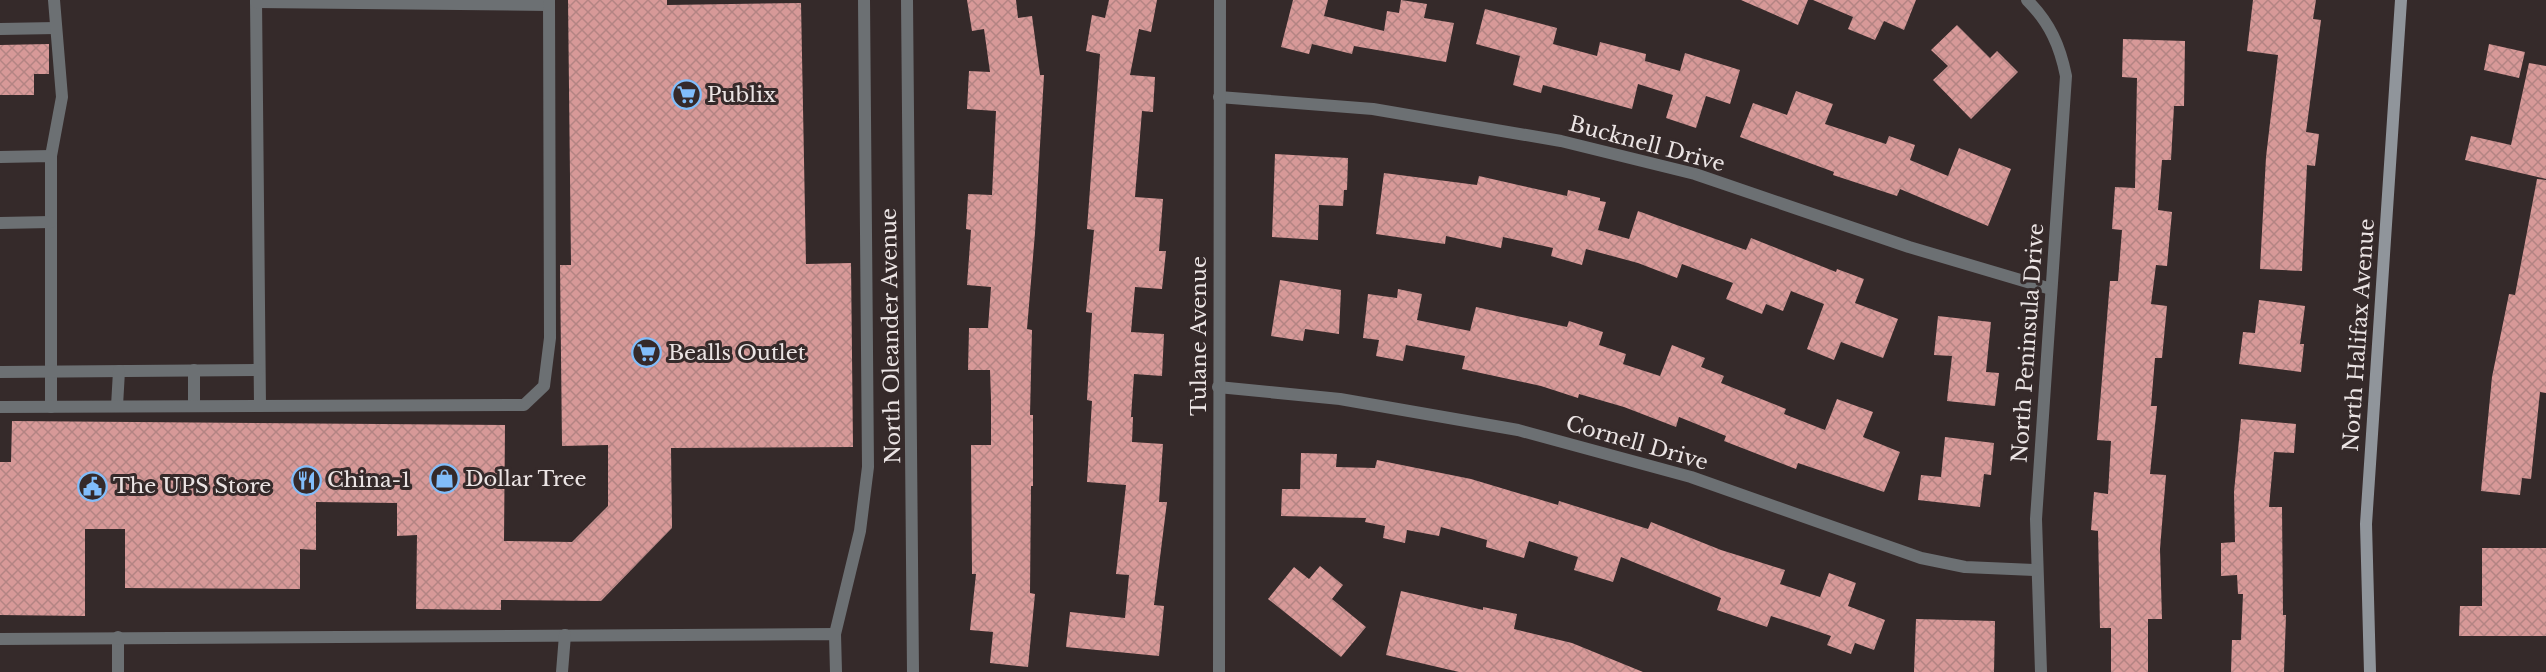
<svg xmlns="http://www.w3.org/2000/svg" width="2546" height="672" viewBox="0 0 2546 672" font-family="'Libre Baskerville',serif">
<style>
.building{fill:url(#building-cross-hatch)}
.lines{fill:none;stroke-linecap:round;stroke-linejoin:round}
.lane{stroke:#6c7073;stroke-width:12}
.street{stroke:#6c7073;stroke-width:12}
.secondary{stroke:#90959b;stroke-width:12}
.labels{text-anchor:middle;dominant-baseline:central;stroke-width:6;stroke-linejoin:round;paint-order:stroke}
.poi-label{font-size:21px;fill:#ebe4e4;stroke:#352a2a;text-anchor:start}
.street-label{font-size:21px;fill:#ebe4e4;stroke:#352a2a}
</style>
<defs>
<pattern id="building-cross-hatch" width="8" height="8" patternUnits="userSpaceOnUse" patternTransform="scale(1.5)"><rect width="8" height="8" fill="#d79998"/><path d="M0 0l8 8M0 8l8-8" fill="none" stroke="#b38483"/></pattern>
</defs>
<rect width="100%" height="100%" fill="#352a2a"/>
<g class="building">
<path d="M568 0H667V5L801 3 806 264 851 263 853 447 671 448 672 528 601 601 501 600V610L416 609 417 535 397 536V503L316 502V550L300 549V589L125 588V529H85V616L0 615V462H11L12 421 505 425 504 541 572 542 608 506V445L562 446 560 265H571Z"/>
<path d="M967 0H1016L1018 18 1032 16 1040 75H1044L1035 233 1027 329 1032 330 1030 415H1033V486H1031L1030 593 1035 594 1028 667 990 663 993 632 970 630 976 574H972L971 445H991V399L990 370H968L969 328H988L991 287 967 285 971 230 966 229 968 194 992 195 996 111 967 109 969 71 990 72 984 29 972 31Z"/>
<path d="M1109 0H1157L1151 32 1139 29 1130 75 1155 77 1153 112 1142 111 1135 197 1163 199 1159 251H1166L1162 289 1135 287 1131 332 1164 334 1162 376 1134 374 1131 417H1133L1132 442 1163 444 1159 502H1167L1154 605 1164 606 1159 656 1066 647 1070 612 1125 618 1129 575 1116 574 1126 485 1087 482 1092 401 1087 400 1092 313 1086 312 1094 230 1087 229 1100 54 1086 51 1092 15 1105 18Z"/>
<path d="M1293 0H1328L1324 16 1384 31 1387 11 1399 13 1401 0 1427 4 1424 18 1454 23 1446 62 1354 46 1352 54 1312 44 1309 54 1281 47Z"/>
<path d="M1741 0H1808L1798 25Z"/>
<path d="M1813 0H1916L1904 30 1884 21 1875 40 1848 29 1853 17Z"/>
<path d="M2253 0H2316L2313 19 2321 20 2306 132 2319 134 2315 166 2307 165 2302 271 2260 269 2266 157 2278 55 2247 51Z"/>
<path d="M1485 9 1557 28 1553 44 1597 56 1600 42 1646 54 1645 61 1680 71 1685 53 1740 70 1730 104 1706 96 1696 128 1666 118 1673 95 1638 84 1632 109 1543 85 1541 93 1513 85 1520 56 1476 44Z"/>
<path d="M1957 25 1990 58 1997 51 2018 72 1971 119 1933 80 1948 66 1931 50Z"/>
<path d="M2123 39 2185 41 2184 106H2174L2171 160H2162L2158 210 2172 212 2167 266 2156 265 2151 304 2167 306 2162 358H2155L2151 406H2157L2150 474 2166 475 2160 549 2162 619H2148V672H2111V628H2100L2098 531 2091 530 2094 492 2108 494 2111 441 2097 440 2110 281H2118L2122 230 2112 229 2115 187 2135 188 2137 78 2122 77Z"/>
<path d="M49 44V74H34V95H0V45Z"/>
<path d="M2489 44 2525 52 2519 78 2484 70Z"/>
<path d="M2529 63 2546 66V179L2465 160 2471 136 2511 145Z"/>
<path d="M1796 91 1833 104 1825 124 1886 144 1889 136 1915 145 1910 160 1948 176 1959 148 2011 169 1988 226 1900 189 1897 196 1833 175 1834 172 1740 137 1753 103 1787 115Z"/>
<path d="M1275 154 1348 158 1347 190H1344L1343 206 1319 205 1318 240 1272 237Z"/>
<path d="M1384 173 1477 185 1479 176 1567 196 1568 190 1600 198V201L1606 202 1598 230 1629 239 1638 211 1746 250 1751 238 1836 272 1837 269 1864 279 1855 303 1898 319 1883 358 1841 342 1834 360 1807 349 1824 304 1791 291 1783 311 1766 304 1762 314 1726 299 1733 283 1682 264 1677 278 1638 263 1586 249 1582 265 1551 256 1553 248 1503 237 1501 248 1446 236 1445 244 1376 234Z"/>
<path d="M2537 179 2546 180V393L2540 392 2531 479 2522 478 2520 495 2481 491 2492 377 2509 294 2515 295Z"/>
<path d="M1280 280 1341 290 1339 334 1305 329 1303 341 1271 336Z"/>
<path d="M1398 289 1422 294 1417 320 1470 331 1476 307 1567 327 1569 321 1603 332 1599 345 1626 354 1623 364 1660 376 1672 345 1705 358 1701 367 1724 376 1721 383 1786 409 1784 414 1825 430 1837 399 1873 412 1863 437 1900 452 1884 492 1798 463 1796 469 1724 441 1726 436 1679 417 1676 427 1624 407 1579 394 1578 398 1541 386 1462 369 1465 356 1406 345 1403 361 1376 356 1379 340 1363 338 1368 294 1397 298Z"/>
<path d="M2259 300 2305 306 2300 344H2304L2301 372 2239 364 2243 332 2255 333Z"/>
<path d="M1938 316 1991 322 1986 372 1999 373 1995 406 1947 401 1952 356 1934 355Z"/>
<path d="M2241 419 2296 424 2294 453 2274 452 2269 507H2282L2283 615H2286L2284 672H2231L2232 640H2241L2243 594H2238L2237 575 2221 576V543L2235 542 2234 492Z"/>
<path d="M1945 437 1994 443 1991 475 1984 474 1980 507 1918 500 1921 475 1941 477Z"/>
<path d="M1301 453 1337 454 1336 467 1375 468 1377 460 1471 479 1558 505 1559 501 1648 529 1651 522 1721 550 1785 570 1780 584 1820 597 1829 573 1856 583 1848 606 1885 620 1874 650 1855 643 1851 654 1827 645 1831 636 1805 627 1771 616 1767 627 1717 610 1721 598 1621 557 1613 582 1574 570 1578 557 1529 541 1524 558 1486 547 1487 540 1441 527 1439 536 1407 530 1405 543 1383 538 1385 526 1365 522 1366 518 1281 516 1282 489H1300Z"/>
<path d="M2482 548H2546V636H2459L2460 606H2482Z"/>
<path d="M1320 566 1343 585 1332 599 1366 627 1341 657 1268 599 1294 567 1309 579Z"/>
<path d="M1401 591 1483 610V607L1517 614 1514 629 1572 643 1643 672H1459L1386 655Z"/>
<path d="M1916 619 1995 621 1994 672H1914Z"/>
</g>
<g class="lines">
<g class="lane">
<path d="M256 0 260 406"/>
<path d="M256 2 549 5"/>
<path d="M0 29 56 28"/>
<path d="M51 156 62 97 54 0"/>
<path d="M0 157 51 156V407"/>
<path d="M0 223 51 222"/>
<path d="M0 372 258 370"/>
<path d="M117 406 119 371"/>
<path d="M194 406V370"/>
<path d="M0 407 524 405 544 386 550 338 549 0"/>
<path d="M835 634 860 531 868 467 864 0"/>
<path d="M118 637V672"/>
<path d="M0 639 835 634 836 672"/>
<path d="M562 672 565 635"/>
</g>
<g class="street">
<path d="M907 0 913 672"/>
<path d="M2027 0C2050 23 2060 46 2066 76L2036 519 2041 672"/>
<path d="M1219 97 1373 109 1561 141 1695 174 1909 247 2051 289"/>
<path d="M1218 387 1340 399 1518 430 1691 477 1921 558 1965 567 2036 570"/>
<path d="M1219 672 1220 0"/>
</g>
<path class="secondary" d="M2370 672 2366 524 2401 0"/>
</g>
<defs>
<symbol id="supermarket-ring" viewBox="-11 -11 22 22"><circle r="9.5" fill="#352a2a" stroke="#81bdfa" stroke-width="1.5"/><path d="M-6-5.5h2.5l.6 2H6L4.5 2H-2.5L-4.4-4H-6ZM-1.5 3.2a1.3 1.3 0 1 0 .1 0ZM3 3.2a1.3 1.3 0 1 0 .1 0Z" fill="#81bdfa"/></symbol>
<symbol id="shop-ring" viewBox="-11 -11 22 22"><circle r="9.5" fill="#352a2a" stroke="#81bdfa" stroke-width="1.5"/><path d="M-5-2.5h2.3a2.7 3.5 0 0 1 5.4 0H5L5.5 6h-11ZM-1.5-2.5h3a1.5 2.3 0 0 0-3 0Z" fill="#81bdfa"/></symbol>
<symbol id="restaurant-ring" viewBox="-11 -11 22 22"><circle r="9.5" fill="#352a2a" stroke="#81bdfa" stroke-width="1.5"/><path d="M-5-6h1v4h1v-4h1v4h1v-4h1v5L-1.5 .5V6h-2V.5L-5-1ZM5-6V6H3V1.5H1.5Q1.5-4 5-6Z" fill="#81bdfa"/></symbol>
<symbol id="civic-ring" viewBox="-11 -11 22 22"><circle r="9.5" fill="#352a2a" stroke="#81bdfa" stroke-width="1.5"/><path d="M-.6-6.5H3V-4.5H.6V-3L4-1V1h2V6H-6V1h2V-1L-.6-3ZM-1.2 2.5V6h2.4V2.5Z" fill="#81bdfa"/></symbol>
</defs>
<g fill-rule="evenodd">
<use href="#supermarket-ring" x="670" y="78" width="33" height="33"/>
<use href="#supermarket-ring" x="630" y="336" width="33" height="33"/>
<use href="#shop-ring" x="428" y="462" width="33" height="33"/>
<use href="#restaurant-ring" x="290" y="464" width="33" height="33"/>
<use href="#civic-ring" x="76" y="470" width="33" height="33"/>
</g>
<g class="labels">
<g class="poi-label">
<text x="707" y="95">Publix</text>
<text x="668" y="353">Bealls Outlet</text>
<text x="465" y="479">Dollar Tree</text>
<text x="327" y="480">China-1</text>
<text x="113" y="486">The UPS Store</text>
</g>
<g class="street-label">
<text transform="translate(1647 144) rotate(15)">Bucknell Drive</text>
<text transform="translate(2359 335) rotate(-86)">North Halifax Avenue</text>
<text transform="translate(891 336) rotate(-91)">North Oleander Avenue</text>
<text transform="translate(1199 336) rotate(-90)">Tulane Avenue</text>
<text transform="translate(2028 343) rotate(-86)">North Peninsula Drive</text>
<text transform="translate(1637 443) rotate(16)">Cornell Drive</text>
</g>
</g>
</svg>
